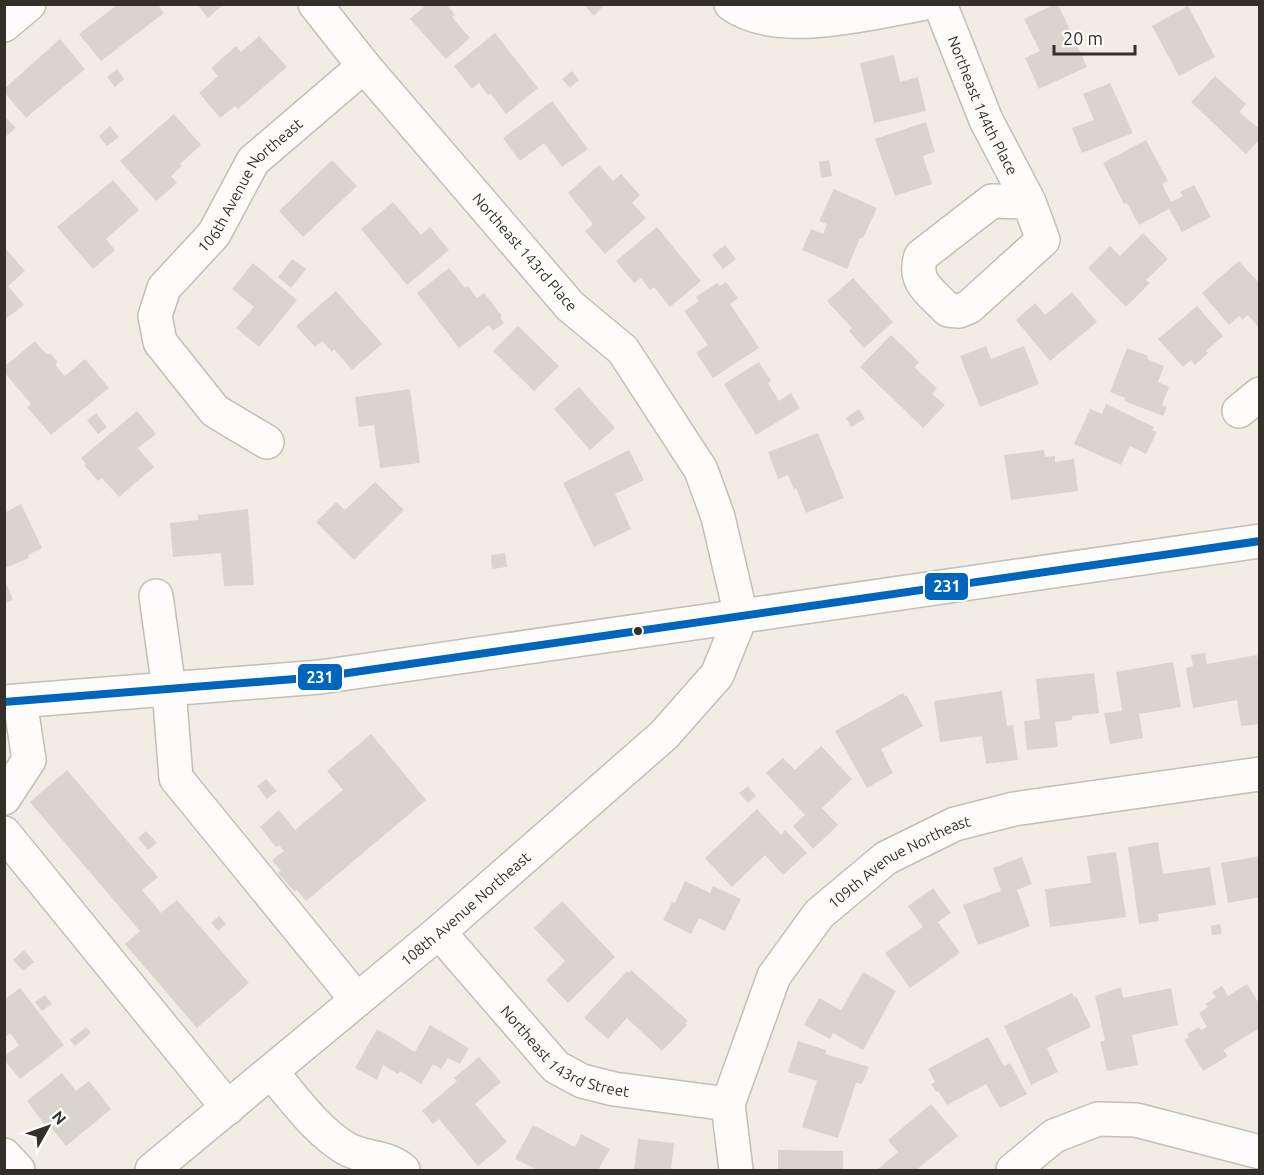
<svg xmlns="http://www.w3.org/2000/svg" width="1264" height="1175" viewBox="0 0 1264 1175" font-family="Ubuntu,sans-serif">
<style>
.building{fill:#dad4ce}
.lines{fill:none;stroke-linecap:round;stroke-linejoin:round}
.minor-casing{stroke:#c2bfb7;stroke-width:36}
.major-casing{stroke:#c2bfb7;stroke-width:36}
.minor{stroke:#fdfcfb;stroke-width:33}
.major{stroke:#fdfcfb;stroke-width:33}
.bus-1-casing{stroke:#fff;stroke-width:12}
.bus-1{stroke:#0065bd;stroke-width:8}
.bus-dot{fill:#333029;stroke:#fff;stroke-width:2}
.labels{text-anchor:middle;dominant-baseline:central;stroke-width:5;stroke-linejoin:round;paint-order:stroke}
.street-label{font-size:15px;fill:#333029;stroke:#fff}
.line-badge{stroke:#fff;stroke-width:2}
.badge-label{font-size:16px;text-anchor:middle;font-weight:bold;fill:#fff}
</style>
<rect width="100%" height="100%" fill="#f1ede4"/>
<g class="building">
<path d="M197 4H224L208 18Z"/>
<path d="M427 4H446L455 15 452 17 470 38 446 59 410 19Z"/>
<path d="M583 4H605L594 16Z"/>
<path d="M1055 4H1058L1087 67 1039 89 1025 58 1040 51 1024 19Z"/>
<path d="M117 5H158L164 13 101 61 79 34Z"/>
<path d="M1188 6 1215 57 1179 76 1152 26Z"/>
<path d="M495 33 538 88 506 114 490 93 488 95 479 83 472 89 454 66Z"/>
<path d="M259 36 287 67 238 109 235 106 220 118 199 93 218 76 211 68 236 46 241 52Z"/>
<path d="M60 39 85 69 26 118 4 92V89Z"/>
<path d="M894 55 900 82 918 77 926 111 874 123 860 63Z"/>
<path d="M117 69 124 79 115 87 107 77Z"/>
<path d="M572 71 579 80 570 88 562 79Z"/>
<path d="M1215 76 1246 104 1239 112 1260 129V139L1246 154 1191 102Z"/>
<path d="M1110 83 1133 133 1082 153 1072 128 1094 120 1083 94Z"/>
<path d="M552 101 588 149 562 167 544 143 520 161 503 138Z"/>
<path d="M174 114 201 145 180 164 182 166 171 176 177 183 156 201 120 161Z"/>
<path d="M4 116 16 128 4 138Z"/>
<path d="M926 122 935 152 923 156 932 184 895 196 875 139Z"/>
<path d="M110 126 119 137 107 146 99 136Z"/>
<path d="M1146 140 1168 181 1162 184 1171 202 1183 196 1180 192 1194 185 1211 217 1182 232 1169 209 1139 225 1127 203 1124 204 1103 163Z"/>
<path d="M332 160 357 186 303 237 279 211Z"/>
<path d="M829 160 832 176 821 178 819 162Z"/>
<path d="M599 165 613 181 621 174 640 195 632 203 646 218 605 254 585 231 593 224 568 193Z"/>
<path d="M113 180 139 210 106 239 115 250 93 269 57 227Z"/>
<path d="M834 189 877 208 863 238H860L847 269 802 250 811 229 823 234 827 224 819 221Z"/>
<path d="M393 202 421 235 430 227 449 250 407 285 361 229Z"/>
<path d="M657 227 701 281 670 307 654 287 650 290 641 278 634 283 616 261Z"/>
<path d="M1143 233 1168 259 1146 280 1150 283 1126 307 1088 268 1110 246 1120 256Z"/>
<path d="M725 245 736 259 723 269 712 255Z"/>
<path d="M6 249 25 271 8 286 24 305 4 320V250Z"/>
<path d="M292 259 306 269 291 288 278 277Z"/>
<path d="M1239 261 1260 284V329L1248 315 1242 320 1239 316 1229 325 1202 293Z"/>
<path d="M253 263 297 300 259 347 236 328 254 307 232 289Z"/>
<path d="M449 268 465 288 468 286 477 298 484 293 502 316 500 318 504 323 493 331 489 325 459 348 417 293Z"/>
<path d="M853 278 893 322 864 348 849 331 852 328 827 301Z"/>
<path d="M726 282 738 298 730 304 759 348 713 378 696 353 708 345 684 311 699 301 696 297 717 283 720 286Z"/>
<path d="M336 291 382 344 352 370 334 349 332 352 322 341 315 347 296 326Z"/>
<path d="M1072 292 1097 322 1050 361 1016 320 1035 303 1045 315Z"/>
<path d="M1197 306 1223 336 1206 351 1208 353 1195 365 1191 360 1183 367 1158 339Z"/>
<path d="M518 326 559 366 534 391 493 351Z"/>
<path d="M891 335 919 362 914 367 937 388 932 394 945 405 923 428 860 367Z"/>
<path d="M35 341 46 354H51L57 361 56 366 65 376 85 359 109 388 51 435 27 407 31 404 4 372V367Z"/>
<path d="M986 346 991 359 1024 346 1039 384 980 407 960 356Z"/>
<path d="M1127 348 1148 356 1147 359 1164 366 1158 382 1169 387 1162 405 1167 407 1163 416 1124 401 1125 398 1110 392Z"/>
<path d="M759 362 771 381 768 383 779 401 791 393 800 408 756 435 724 384Z"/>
<path d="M579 387 615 428 590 450 554 409Z"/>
<path d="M410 389 420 463 380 468 374 425 359 427 355 397Z"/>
<path d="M1106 404 1154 427 1152 430 1157 432 1146 454 1130 446 1121 465 1074 444 1090 409 1102 414Z"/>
<path d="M859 409 865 419 851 427 846 418Z"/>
<path d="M137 411 156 434 138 448 154 467 119 497 102 478 98 481 84 465 86 464 81 458Z"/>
<path d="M96 413 107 427 98 434 87 420Z"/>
<path d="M818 433 844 498 806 513 796 488 794 490 788 475 778 479 768 452Z"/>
<path d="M629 450 644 480 615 494 631 529 594 547 563 483Z"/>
<path d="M1044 450 1045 457 1055 456V462L1074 459 1078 491 1011 500 1004 455Z"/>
<path d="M375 482 404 510 354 560 316 522 336 502 345 510Z"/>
<path d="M21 504 42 548 28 555 29 558 5 568 4 513Z"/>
<path d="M248 509 254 585 224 586 221 553 173 557 170 523 198 520V515Z"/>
<path d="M505 553 507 567 492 569 491 555Z"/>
<path d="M5 580 13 600 5 603Z"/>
<path d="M1205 653 1207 664 1257 655 1260 670V724L1241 726 1237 700 1193 708 1186 668 1193 666 1191 655Z"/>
<path d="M1173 662 1181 707 1139 714 1143 738 1110 744 1104 713 1122 711 1116 672Z"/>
<path d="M1094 673 1099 713 1072 716V720L1055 722 1058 747 1027 750 1024 721 1040 719 1036 679Z"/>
<path d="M1002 691 1007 726 1013 725 1018 760 986 764 982 736 940 742 934 701Z"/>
<path d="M903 693 905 696H907L923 726 881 749 893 773 867 788 835 731Z"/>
<path d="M371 734 426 800 306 901 297 890 295 892 278 873 281 871 272 860 284 851 279 845 276 847 260 827 279 810 295 830 343 790 327 771Z"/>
<path d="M821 746 852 779 822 808 838 825 813 849 793 826 805 815 766 773 783 758 795 770Z"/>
<path d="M67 770 158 877 142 890 161 913 177 900 249 983 197 1028 125 944 140 931 30 802Z"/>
<path d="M266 779 277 791 267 799 257 786Z"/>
<path d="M748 786 756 796 748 803 739 793Z"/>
<path d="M757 809 781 835 785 830 807 853 783 875 765 855 732 887 705 858Z"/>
<path d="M146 831 157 843 148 850 138 838Z"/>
<path d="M1158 842 1163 874 1210 867 1216 905 1158 914 1159 921 1139 924 1128 847Z"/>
<path d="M1116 852 1126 917 1050 927 1045 889 1091 883 1087 856Z"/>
<path d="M1260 856V897L1228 903 1221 863Z"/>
<path d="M1022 857 1032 884 1017 890 1030 926 978 945 963 905 1001 891 993 868Z"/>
<path d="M685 881 710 893 713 886 741 899 725 931 699 918 691 934 663 920 672 902 675 903Z"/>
<path d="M933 888 951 913 938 922 960 953 910 988 885 953 923 927 908 906Z"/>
<path d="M562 901 615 957 568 1003 546 980 565 961 534 928Z"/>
<path d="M219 916 226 924 218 931 211 923Z"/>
<path d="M1220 924 1222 934 1212 935 1211 926Z"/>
<path d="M24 950 34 962 23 971 13 960Z"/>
<path d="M631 970 688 1021 685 1023 687 1025 662 1051 627 1018 608 1039 584 1018 627 971 628 973Z"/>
<path d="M863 972 896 991 863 1050 833 1033 830 1039 804 1025 819 998 841 1010Z"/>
<path d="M1247 984 1260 1005V1028L1223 1050 1228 1056 1203 1071 1184 1040 1189 1037 1187 1034 1199 1027 1201 1030 1207 1027 1199 1013 1208 1007 1205 1004 1216 997 1212 992 1222 986 1228 996Z"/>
<path d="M1121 987 1123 998 1171 988 1178 1025 1132 1035 1138 1065 1107 1071 1100 1042 1105 1040 1095 996Z"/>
<path d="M20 988 64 1045 20 1079 4 1060V1056L19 1045 10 1033 4 1038V1000Z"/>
<path d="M1072 993 1074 997 1076 996 1091 1027 1047 1048 1058 1072 1031 1085 1004 1026Z"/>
<path d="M45 995 52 1004 42 1011 35 1002Z"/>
<path d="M430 1025 469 1048 460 1064 448 1058 441 1069 433 1064 421 1084 400 1071 398 1074 383 1065 377 1080 355 1068 377 1029 415 1052Z"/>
<path d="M86 1027 91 1033 75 1046 70 1040Z"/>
<path d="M988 1037 1004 1066 1010 1063 1027 1094 1000 1108 986 1084 947 1105 938 1091 936 1092 931 1084 935 1082 928 1069Z"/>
<path d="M798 1041 826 1050 825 1054 869 1067 862 1084 856 1083 838 1138 802 1127 817 1081 788 1072Z"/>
<path d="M479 1057 501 1082 475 1104 507 1142 478 1166 439 1119 433 1124 422 1111 457 1081 454 1078Z"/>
<path d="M62 1073 76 1091 89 1081 111 1109 66 1146 48 1124 46 1126 27 1101Z"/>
<path d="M931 1104 958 1136 916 1170H877L898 1152 888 1140Z"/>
<path d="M533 1125 575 1147 581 1134 610 1149 598 1170H538L515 1159Z"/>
<path d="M638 1139 674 1143 671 1170H634Z"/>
<path d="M778 1150 843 1151V1170H778Z"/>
</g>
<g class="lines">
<defs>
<g id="minor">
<path d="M731 4C777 38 867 13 921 4"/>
<path id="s1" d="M940 4 986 120 1029 202 1043 240 969 307 959 311 948 310C931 292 912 282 921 256L992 201 1029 202"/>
<path d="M4 25 29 4"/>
<path d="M1239 411 1260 394"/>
<path id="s2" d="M267 442 215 411 160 342 155 316 164 288 214 234 253 161 364 66"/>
<path d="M156 596 169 689 176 778 357 1000"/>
<path d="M4 798 29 760 20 701"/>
<path d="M4 833 228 1108"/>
<path id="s3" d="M439 932 556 1067 582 1081 614 1089 728 1104"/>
<path d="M271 1072C294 1098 316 1131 347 1149 365 1159 387 1156 403 1170"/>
<path d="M4 1155 18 1170"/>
<path id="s4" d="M152 1170 439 932 664 735 717 675 741 616 718 517 701 470 623 350 570 306 364 66 315 4"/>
<path id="s5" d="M736 1170 728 1104 774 976 819 914 886 858 955 824 1014 809 1260 774"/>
<path d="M1013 1170 1054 1136 1098 1119 1136 1120 1260 1152"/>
</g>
<path id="major" d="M4 702 320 677 1260 541"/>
</defs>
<use href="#minor" class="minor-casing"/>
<use href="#major" class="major-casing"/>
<use href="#minor" class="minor"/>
<use href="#major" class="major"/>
<defs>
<path id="bus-1" d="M4 702 320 677 1260 541"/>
</defs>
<use href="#bus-1" class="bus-1-casing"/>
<use href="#bus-1" class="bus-1"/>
</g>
<circle class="bus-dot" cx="638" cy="631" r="5"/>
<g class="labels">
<g class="street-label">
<text stroke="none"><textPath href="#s1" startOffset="110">Northeast 144th Place</textPath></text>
<text stroke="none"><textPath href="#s2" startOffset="340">106th Avenue Northeast</textPath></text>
<text transform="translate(525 252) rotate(49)">Northeast 143rd Place</text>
<text stroke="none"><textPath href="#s5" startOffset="376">109th Avenue Northeast</textPath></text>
<text stroke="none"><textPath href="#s4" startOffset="408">108th Avenue Northeast</textPath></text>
<text stroke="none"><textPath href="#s3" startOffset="178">Northeast 143rd Street</textPath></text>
</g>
</g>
<g class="line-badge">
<rect x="924" y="572" width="45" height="29" rx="6" fill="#0065bd"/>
<rect x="297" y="663" width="46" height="28" rx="6" fill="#0065bd"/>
</g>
<g class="badge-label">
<text x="947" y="592">231</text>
<text x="320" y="683">231</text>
</g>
<rect width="1264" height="1175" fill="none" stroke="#333029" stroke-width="12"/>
<g transform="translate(48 1127) rotate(50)" stroke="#ffffff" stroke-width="4.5" paint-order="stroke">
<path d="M0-4.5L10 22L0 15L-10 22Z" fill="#333029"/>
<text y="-9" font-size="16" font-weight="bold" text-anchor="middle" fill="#333029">N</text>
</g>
<path d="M1054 45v9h81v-9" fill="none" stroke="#333029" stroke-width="3"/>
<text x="1063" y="45" font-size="18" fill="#333029" stroke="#ffffff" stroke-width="4.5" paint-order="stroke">20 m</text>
</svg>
